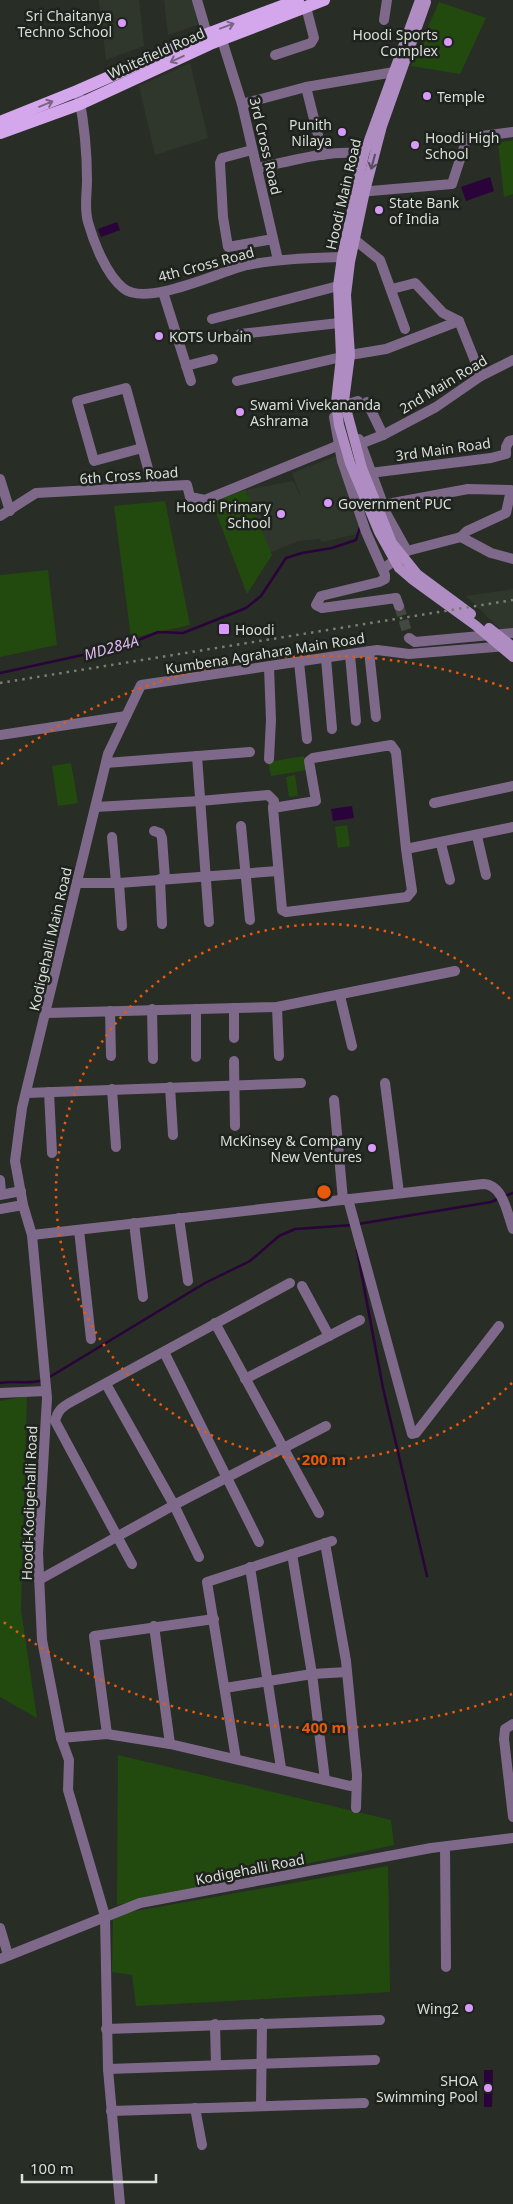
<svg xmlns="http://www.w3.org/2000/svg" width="513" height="2204" viewBox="0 0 513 2204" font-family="'Noto Sans',sans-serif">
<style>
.built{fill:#2f372c}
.green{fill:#234a0e}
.water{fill:#2a033a}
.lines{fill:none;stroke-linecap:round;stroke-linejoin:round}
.stream{stroke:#2a033a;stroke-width:2.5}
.tertiary-tunnel{stroke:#434841;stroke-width:10;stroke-dasharray:10 5;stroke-linecap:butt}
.minor{stroke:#7f698a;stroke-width:10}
.tertiary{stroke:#7f698a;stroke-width:10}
.secondary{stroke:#af8cc1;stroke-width:10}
.primary{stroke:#d4a6eb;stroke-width:12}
.rail{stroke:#797d77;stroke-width:2.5;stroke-dasharray:2.5 5;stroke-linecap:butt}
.oneway{stroke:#796484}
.oneway2{stroke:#584d5f}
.ring{fill:none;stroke:#e8590c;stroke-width:2.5;stroke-dasharray:2.5 5}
.poi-dot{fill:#d89af8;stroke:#1e231d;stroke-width:2}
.labels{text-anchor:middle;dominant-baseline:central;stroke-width:5;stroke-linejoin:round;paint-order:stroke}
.poi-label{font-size:14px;fill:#dbdeda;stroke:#1e231d;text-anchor:end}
.street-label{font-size:14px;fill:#dbdeda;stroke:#1e231d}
.water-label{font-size:15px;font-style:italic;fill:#e0b8f5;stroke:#1e231d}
.centre{fill:#e8590c;stroke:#1e231d;stroke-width:2.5}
.ring-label{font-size:15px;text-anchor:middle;font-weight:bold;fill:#e8590c;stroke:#1e231d;stroke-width:5;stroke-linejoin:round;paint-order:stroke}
</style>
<rect width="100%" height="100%" fill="#282d26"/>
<g class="built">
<path d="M99 0H139L144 46 106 60Z"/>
<path d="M164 0H193L198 25 168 35Z"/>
<path d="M190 63 208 138 155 155 139 86Z"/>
<path d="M336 456 362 533 322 542 320 539 298 541 267 554 245 490 293 481 302 499 292 473Z"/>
<path d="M513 589V630L502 631 466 596Z"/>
</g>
<g class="green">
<path d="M439 2 486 18 460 74 411 66Z"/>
<path d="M513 140V194L504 197 498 143Z"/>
<path d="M245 490 272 555 247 594 212 502Z"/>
<path d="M165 501 190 625 131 638 114 506Z"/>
<path d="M48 570 57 645 0 657V575Z"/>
<path d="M304 756 307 770 271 776 268 762Z"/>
<path d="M71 763 78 803 58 806 52 766Z"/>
<path d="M295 775 298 796 289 797 286 777Z"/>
<path d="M347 825 350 846 338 848 335 827Z"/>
<path d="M27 1396 21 1610 37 1718 0 1697V1401Z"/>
<path d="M118 1755 391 1820 394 1845 117 1905Z"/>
<path d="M388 1866 390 1992 136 2006 132 1975 112 1972 113 1915Z"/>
</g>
<g class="water">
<path d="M490 177 494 191 466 201 461 187Z"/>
<path d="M117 222 120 230 101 237 98 229Z"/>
<path d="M352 806 354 818 333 821 331 809Z"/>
<path d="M484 2070H493L492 2107H484Z"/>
</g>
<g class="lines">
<g class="stream">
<path d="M0 673 124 646 158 632 183 633 246 608 261 596 286 558 302 553 332 548 356 540 360 527"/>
<path d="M505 1196 513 1193"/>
<path d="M358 1224 491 1202 500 1198"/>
<path d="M357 1250 383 1388 427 1576"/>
<path d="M48 1378 205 1283 250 1261 279 1236 295 1229 353 1225"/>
<path d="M0 1383C15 1380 29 1385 43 1380"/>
</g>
<path class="tertiary-tunnel" d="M399 606 409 638"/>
<g class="minor">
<path d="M384 20 387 0"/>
<path d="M222 40 242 104 278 260"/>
<path d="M275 55 311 43 314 38 306 7"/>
<path d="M306 87 323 155"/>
<path d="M79 97C84 123 87 154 87 180 87 194 84 208 88 222 94 243 106 274 123 288 146 308 221 271 247 265 278 259 310 258 342 257"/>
<path d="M242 104 306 87 400 71"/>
<path d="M252 150 222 158 220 163 223 217 228 247 273 239"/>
<path d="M258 168C292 161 329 149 364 154"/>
<path d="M359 192 452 184 467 138 513 132"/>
<path d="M355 240 380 260 405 329"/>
<path d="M392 289 415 283 443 313 459 321"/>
<path d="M163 292 191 381"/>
<path d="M212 319 338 286"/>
<path d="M240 334 339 323"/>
<path d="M186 366 213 359"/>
<path d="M237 381 350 355 386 349 459 321 481 376"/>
<path d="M367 402 383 435"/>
<path d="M347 404 358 401"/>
<path d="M360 444 383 435 436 407 481 376 513 360"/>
<path d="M142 448 94 461 77 401 126 388 153 487"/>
<path d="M370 473 491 458 506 454V447L509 441 513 440"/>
<path d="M0 479 10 511"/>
<path d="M382 505 468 489 511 490 506 513 467 531 461 537"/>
<path d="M0 516 36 493 187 485 190 497 205 500 337 446"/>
<path d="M407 551 461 537 491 553 513 559"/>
<path d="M369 651 376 717"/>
<path d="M350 655 356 721"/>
<path d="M326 658 332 729"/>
<path d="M299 662 307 739"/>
<path d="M269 667 271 720 269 759"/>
<path d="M197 756 209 922"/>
<path d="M106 763 250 752"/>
<path d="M434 803 513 786"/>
<path d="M96 807 200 801 268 795 274 801 273 808"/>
<path d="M241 826 250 920"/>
<path d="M154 831 160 833 162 838 165 879"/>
<path d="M477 836 486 875"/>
<path d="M112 837 116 883"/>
<path d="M441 844 450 880"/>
<path d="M406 849 396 752 391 745 313 758 309 761 316 801 273 808 282 910 286 912 407 897 412 891 406 849 513 827"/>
<path d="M160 879 162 924"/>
<path d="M78 883H119L278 871"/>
<path d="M119 883 122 926"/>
<path d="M340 996 352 1046"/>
<path d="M277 1007 279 1056"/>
<path d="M152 1009 153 1059"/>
<path d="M196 1009V1057"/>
<path d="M110 1011 111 1056"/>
<path d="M47 1013 277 1007 455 971"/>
<path d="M234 1038V1008"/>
<path d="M234 1061 235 1126"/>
<path d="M385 1083 399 1193"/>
<path d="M170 1087 173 1135"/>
<path d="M112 1089 116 1147"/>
<path d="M49 1092 52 1153"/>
<path d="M26 1093 301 1083"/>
<path d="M334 1100 343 1200"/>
<path d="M0 1180 1 1193"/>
<path d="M0 1195 21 1191"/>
<path d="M348 1199 412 1434 416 1433 499 1326"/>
<path d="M0 1209 23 1205"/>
<path d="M179 1218 188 1281"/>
<path d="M134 1223 143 1297"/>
<path d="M79 1230 91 1339"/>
<path d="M32 1235 483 1184C503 1184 507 1213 513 1229"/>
<path d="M302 1286 329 1336"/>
<path d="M215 1323 319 1513"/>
<path d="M164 1352 259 1542"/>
<path d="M245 1379 360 1320"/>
<path d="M106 1384 174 1505 199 1557"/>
<path d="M0 1393 46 1391"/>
<path d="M325 1543 346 1661 357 1775 356 1808"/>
<path d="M292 1554 312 1674 325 1780"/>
<path d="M132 1564 55 1421C58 1410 62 1407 71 1402L290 1283"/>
<path d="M250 1567 281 1768"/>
<path d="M39 1580 174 1505 326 1426"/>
<path d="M154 1626 170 1744"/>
<path d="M225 1688 312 1674 347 1672"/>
<path d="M513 1724 505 1729 504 1739 513 1817"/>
<path d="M107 1734 94 1636 214 1619"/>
<path d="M61 1738 107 1734 170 1744 350 1786 356 1784"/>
<path d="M236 1759 207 1582 332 1541"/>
<path d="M445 1847 446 1967"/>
<path d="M0 1928 8 1955"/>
<path d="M215 2024 216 2065"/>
<path d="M106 2029 380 2020"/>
<path d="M108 2069 375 2060"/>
<path d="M261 2105 262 2023"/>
<path d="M195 2108 202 2145"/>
<path d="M111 2111 364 2103"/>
</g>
<g class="tertiary">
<path d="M197 0 207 34"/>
<path d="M334 417 342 461 366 532 385 575V579L379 582 321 596 316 605 322 608 396 598 399 606"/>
<path d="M359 439 387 515 407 551 383 569"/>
<path d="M409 638 415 642 513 633"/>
<path d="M0 735 126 716"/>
<path d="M0 1959 140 1903 431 1848 513 1838"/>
<path d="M120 2204 108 2069 105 1916 68 1790 69 1760 61 1738 42 1640 38 1553 47 1398 32 1235 23 1205 15 1161 22 1108 108 754 141 685 377 650 409 654 507 646"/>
</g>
<g class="secondary">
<path d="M420 0 364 154 342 257 338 286 341 357 336 402 339 425 350 463 379 532 399 568 413 580 475 625 513 657"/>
<path d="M426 2 382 126 365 191 350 262 346 295 350 355 344 401 362 468 392 543 417 574 471 614"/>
<path d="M489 628 513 647"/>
</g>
<g class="primary">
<path d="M0 122 77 91 207 34 298 0"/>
<path d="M0 133 80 104 210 44 324 0"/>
</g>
<path class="rail" d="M0 683 513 600"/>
</g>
<defs><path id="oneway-shaft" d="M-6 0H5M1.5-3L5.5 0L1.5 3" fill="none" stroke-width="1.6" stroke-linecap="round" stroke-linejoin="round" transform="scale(1.25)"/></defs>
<g class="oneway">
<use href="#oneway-shaft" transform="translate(227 26) rotate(-20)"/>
<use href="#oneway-shaft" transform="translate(177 59) rotate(155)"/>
<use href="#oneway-shaft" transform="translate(46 104) rotate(-22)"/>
</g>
<use class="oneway2" href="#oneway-shaft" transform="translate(373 162) rotate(105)"/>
<g class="ring">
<path d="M512 1383A268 268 0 1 1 512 1001"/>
<path d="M512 1694A536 536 0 0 1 1 1620M1 764A536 536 0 0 1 512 690"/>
</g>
<g class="poi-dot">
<circle cx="122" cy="23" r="5"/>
<circle cx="448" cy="42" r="5"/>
<circle cx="427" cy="96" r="5"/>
<circle cx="342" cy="132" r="5"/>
<circle cx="415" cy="145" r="5"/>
<circle cx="379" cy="210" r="5"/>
<circle cx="159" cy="336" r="5"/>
<circle cx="240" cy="412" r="5"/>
<circle cx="328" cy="503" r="5"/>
<circle cx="281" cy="514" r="5"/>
<rect x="218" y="623" width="12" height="12" rx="2.5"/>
<circle cx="372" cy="1148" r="5"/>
<circle cx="469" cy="2008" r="5"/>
<circle cx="488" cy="2088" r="5"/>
</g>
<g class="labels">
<g class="poi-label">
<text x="112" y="15">Sri Chaitanya<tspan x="112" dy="16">Techno School</tspan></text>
<text x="438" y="34">Hoodi Sports<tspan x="438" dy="16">Complex</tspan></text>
<text x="437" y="96" text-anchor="start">Temple</text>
<text x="332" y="124">Punith<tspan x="332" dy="16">Nilaya</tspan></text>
<text x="425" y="137" text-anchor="start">Hoodi High<tspan x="425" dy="16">School</tspan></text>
<text x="389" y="202" text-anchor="start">State Bank<tspan x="389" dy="16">of India</tspan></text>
<text x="169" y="336" text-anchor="start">KOTS Urbain</text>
<text x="250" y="404" text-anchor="start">Swami Vivekananda<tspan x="250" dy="16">Ashrama</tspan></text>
<text x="338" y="503" text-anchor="start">Government PUC</text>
<text x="271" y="506">Hoodi Primary<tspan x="271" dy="16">School</tspan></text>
<text x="235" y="629" text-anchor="start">Hoodi</text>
<text x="362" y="1140">McKinsey &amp; Company<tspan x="362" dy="16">New Ventures</tspan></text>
<text x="459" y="2008">Wing2</text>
<text x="478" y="2080">SHOA<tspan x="478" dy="16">Swimming Pool</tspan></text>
</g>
<g class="street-label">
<text transform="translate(156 53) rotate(-24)">Whitefield Road</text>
<text transform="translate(266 146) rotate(77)">3rd Cross Road</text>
<text transform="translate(343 194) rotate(-77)">Hoodi Main Road</text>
<text transform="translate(206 264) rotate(-15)">4th Cross Road</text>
<text transform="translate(443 384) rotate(-31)">2nd Main Road</text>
<text transform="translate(443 449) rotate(-8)">3rd Main Road</text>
<text transform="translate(129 475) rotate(-4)">6th Cross Road</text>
<text transform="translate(265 653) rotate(-9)">Kumbena Agrahara Main Road</text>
<text transform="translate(50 939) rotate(-77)">Kodigehalli Main Road</text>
<text transform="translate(29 1503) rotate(-88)">Hoodi-Kodigehalli Road</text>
<text transform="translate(250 1869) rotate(-11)">Kodigehalli Road</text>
</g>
<g class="water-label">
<text transform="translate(111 647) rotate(-16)">MD284A</text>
</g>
</g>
<circle cx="324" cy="1192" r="8" class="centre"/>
<g class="ring-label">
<text x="324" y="1465">200 m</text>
<text x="324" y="1733">400 m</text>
</g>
<path d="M22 2174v8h134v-8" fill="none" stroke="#dbdeda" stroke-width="2.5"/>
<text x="30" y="2174" font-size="15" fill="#dbdeda" stroke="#1e231d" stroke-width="4" paint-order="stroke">100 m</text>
</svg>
